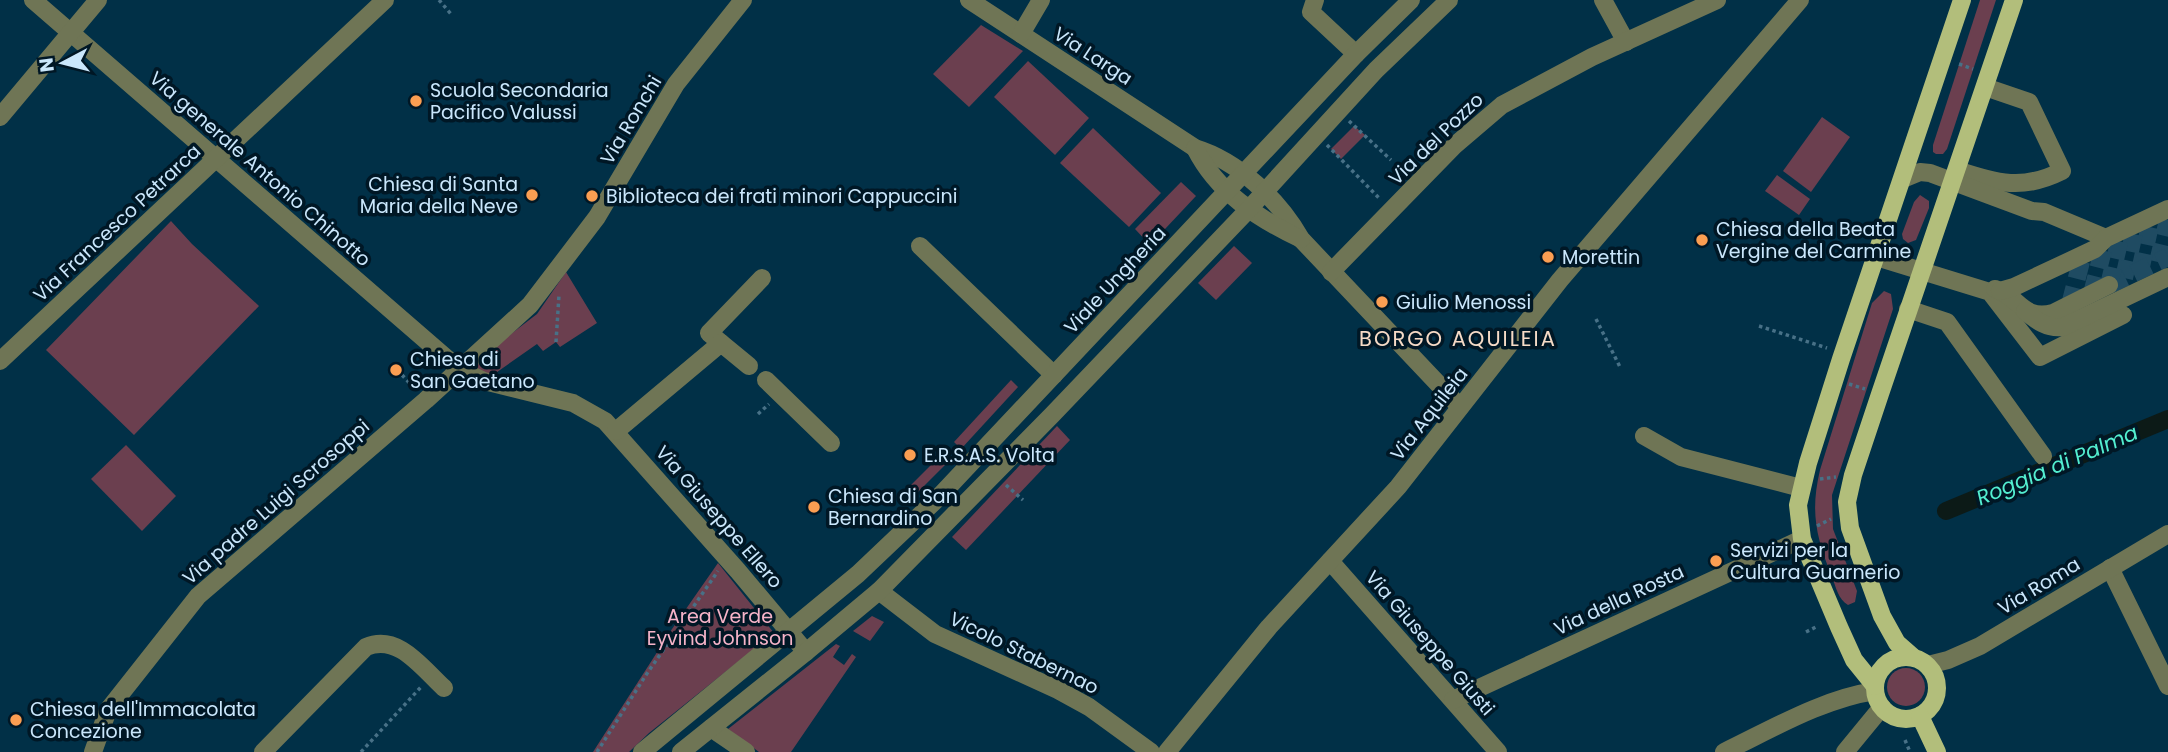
<svg xmlns="http://www.w3.org/2000/svg" width="2168" height="752" viewBox="0 0 2168 752" font-family="Poppins,sans-serif">
<style>
.green{fill:#6b3f4f}
.lines{fill:none;stroke-linecap:round;stroke-linejoin:round}
.canal{stroke:#0c1a17;stroke-width:18}
.minor-tunnel{stroke:#1f4b62;stroke-width:18;stroke-dasharray:18 9;stroke-linecap:butt}
.path{stroke:#487187;stroke-width:3.5;stroke-dasharray:3.5 3.5;stroke-linecap:butt}
.minor{stroke:#6f7555;stroke-width:18}
.major{stroke:#b2be7b;stroke-width:18}
.poi-dot{fill:#fb9e52;stroke:#001725;stroke-width:2.5}
.labels{text-anchor:middle;dominant-baseline:central;stroke-width:7;stroke-linejoin:round;paint-order:stroke}
.street-label{font-size:19px;fill:#cae7fc;stroke:#001725}
.poi-label{font-size:19px;fill:#cae7fc;stroke:#001725;text-anchor:start}
.park-label{font-size:19px;fill:#f6b4c9;stroke:#001725}
.neighbourhood-label{font-size:21px;letter-spacing:2px;fill:#f6dbc7;stroke:#001725}
.water-label{font-size:21px;font-style:italic;fill:#53eed0;stroke:#001725}
</style>
<rect width="100%" height="100%" fill="#013047"/>
<g class="green">
<path d="M1980 0H1996L1947 149 1943 154H1936L1933 152V145Z"/>
<path d="M981 25 1023 51 969 107 933 74Z"/>
<path d="M1028 61 1089 118 1055 155 994 97Z"/>
<path d="M1822 117 1850 137 1811 192 1783 171Z"/>
<path d="M1354 126 1365 135 1341 159 1331 149Z"/>
<path d="M1093 128 1161 193 1129 227 1060 163Z"/>
<path d="M1777 175 1810 199 1799 215 1765 191Z"/>
<path d="M1181 182 1196 196 1150 245 1135 229Z"/>
<path d="M1920 195 1929 201V208L1916 240 1908 243 1903 239 1902 234 1914 202Z"/>
<path d="M171 221 192 244 259 306 134 435 46 350Z"/>
<path d="M1234 246 1252 263 1216 300 1198 283Z"/>
<path d="M566 272 597 323 560 347 556 342 543 351 537 344 490 377 469 366 537 314Z"/>
<path d="M1884 291 1891 294 1893 309 1832 495 1833 529 1857 591 1855 602 1848 605C1838 599 1836 587 1832 577 1816 537 1810 512 1820 470L1872 303Z"/>
<path d="M1011 380 1018 387 961 449 954 442Z"/>
<path d="M1057 426 1070 440 966 550 952 537Z"/>
<path d="M126 445 176 496 142 531 91 479Z"/>
<path d="M944 452 951 459 917 493 910 486Z"/>
<path d="M718 563 774 633 649 733 629 752H593L672 629Z"/>
<path d="M872 616 884 622 870 641 853 631Z"/>
<path d="M836 644 840 646 833 657 844 665 852 654 856 657 791 752H759L728 729Z"/>
<circle cx="1906" cy="687" r="19"/>
</g>
<g class="lines">
<path class="canal" d="M1946 511 2168 419"/>
<g class="minor-tunnel">
<path d="M2158 262 2168 220"/>
<path d="M2140 271 2152 216"/>
<path d="M2124 278 2136 224"/>
<path d="M2109 285 2168 257"/>
<path d="M2109 285 2122 230"/>
<path d="M2092 294 2106 238"/>
<path d="M2070 305 2083 254"/>
</g>
<g class="path">
<path d="M439 0 451 14"/>
<path d="M1959 64 1973 69"/>
<path d="M1349 121 1391 160"/>
<path d="M1327 145 1381 200"/>
<path d="M1596 319 1621 369"/>
<path d="M1759 326 1827 348"/>
<path d="M556 342 559 295"/>
<path d="M402 375 415 389"/>
<path d="M1849 384 1865 389"/>
<path d="M758 414 769 404"/>
<path d="M1820 479 1836 477"/>
<path d="M1006 485 1023 500"/>
<path d="M1817 526 1831 519"/>
<path d="M1806 632 1816 627"/>
<path d="M1905 740 1910 752"/>
<path d="M361 752 421 687"/>
<path d="M597 752 646 675 718 571"/>
</g>
<g class="minor">
<path d="M33 0 459 369 484 381 573 403 605 421 738 571 806 652"/>
<path d="M969 0 1195 148C1238 161 1279 200 1301 239L1460 407"/>
<path d="M1315 0 1311 12 1356 54"/>
<path d="M1603 0 1626 42"/>
<path d="M1021 34 1041 0"/>
<path d="M0 117 98 0"/>
<path d="M1195 148C1217 192 1257 218 1301 239"/>
<path d="M1957 170C1998 183 2022 191 2062 171L2029 102 1985 87"/>
<path d="M1903 179 1920 172 1930 173 2032 211 2044 212 2106 238"/>
<path d="M920 246 1054 375"/>
<path d="M1876 257 1990 292 2040 357 2123 315"/>
<path d="M1331 272 1454 146 1502 105 1592 57 1717 0"/>
<path d="M1995 289C2019 296 2022 321 2053 313L2109 285"/>
<path d="M2000 291 2014 287 2095 249 2106 238 2168 209"/>
<path d="M1908 309 1947 322 2043 456"/>
<path d="M2025 311C2037 321 2047 329 2063 327L2168 277"/>
<path d="M721 343 709 333 762 278"/>
<path d="M0 361 385 0"/>
<path d="M766 380 831 443"/>
<path d="M616 431 721 343 749 366"/>
<path d="M1644 436 1681 457 1801 488"/>
<path d="M1330 561 1498 752"/>
<path d="M2110 568 2168 686"/>
<path d="M879 591 935 634 1058 690 1089 707 1151 752"/>
<path d="M1928 665 1948 660 1980 646 2168 534"/>
<path d="M1453 700 1802 539"/>
<path d="M711 728 746 752"/>
<path d="M93 752 108 710 198 596 426 400 530 305 597 217 676 84 743 0"/>
<path d="M263 752 366 647C398 633 422 668 444 688"/>
<path d="M642 752 858 574 937 499 1356 54 1411 0"/>
<path d="M681 752 806 652 879 591 1052 415 1248 210 1376 70 1449 0"/>
<path d="M1167 752 1269 627 1398 487 1560 280 1800 0"/>
<path d="M1724 752C1772 729 1822 699 1875 691"/>
<path d="M1845 752 1882 707"/>
</g>
<g class="major">
<circle cx="1906" cy="688" r="31"/>
<path d="M1913 657 1897 643 1882 616 1850 528 1847 502 1853 475 1880 394 2014 0"/>
<path d="M1875 686 1854 660 1839 627 1802 539 1798 505 1808 463 1841 359 1962 0"/>
<path d="M1920 716 1937 752"/>
</g>
</g>
<g class="poi-dot">
<circle cx="416" cy="101" r="7"/>
<circle cx="532" cy="195" r="7"/>
<circle cx="592" cy="196" r="7"/>
<circle cx="1702" cy="240" r="7"/>
<circle cx="1548" cy="257" r="7"/>
<circle cx="1382" cy="302" r="7"/>
<circle cx="396" cy="370" r="7"/>
<circle cx="910" cy="455" r="7"/>
<circle cx="814" cy="507" r="7"/>
<circle cx="1716" cy="561" r="7"/>
<circle cx="16" cy="720" r="7"/>
</g>
<g class="labels">
<g class="street-label">
<text transform="translate(1093 56) rotate(33)">Via Larga</text>
<text transform="translate(631 120) rotate(-59)">Via Ronchi</text>
<text transform="translate(1436 139) rotate(-44)">Via del Pozzo</text>
<text transform="translate(260 169) rotate(41)">Via generale Antonio Chinotto</text>
<text transform="translate(117 223) rotate(-43)">Via Francesco Petrarca</text>
<text transform="translate(1115 280) rotate(-47)">Viale Ungheria</text>
<text transform="translate(1429 414) rotate(-52)">Via Aquileia</text>
<text transform="translate(276 502) rotate(-41)">Via padre Luigi Scrosoppi</text>
<text transform="translate(719 517) rotate(49)">Via Giuseppe Ellero</text>
<text transform="translate(2039 586) rotate(-31)">Via Roma</text>
<text transform="translate(1619 600) rotate(-25)">Via della Rosta</text>
<text transform="translate(1430 643) rotate(49)">Via Giuseppe Giusti</text>
<text transform="translate(1024 653) rotate(26)">Vicolo Stabernao</text>
</g>
<g class="poi-label">
<text x="430" y="90">Scuola Secondaria<tspan x="430" dy="22">Pacifico Valussi</tspan></text>
<text x="518" y="184" text-anchor="end">Chiesa di Santa<tspan x="518" dy="22">Maria della Neve</tspan></text>
<text x="606" y="196">Biblioteca dei frati minori Cappuccini</text>
<text x="1716" y="229">Chiesa della Beata<tspan x="1716" dy="22">Vergine del Carmine</tspan></text>
<text x="1562" y="257">Morettin</text>
<text x="1396" y="302">Giulio Menossi</text>
<text x="410" y="359">Chiesa di<tspan x="410" dy="22">San Gaetano</tspan></text>
<text x="924" y="455">E.R.S.A.S. Volta</text>
<text x="828" y="496">Chiesa di San<tspan x="828" dy="22">Bernardino</tspan></text>
<text x="1730" y="550">Servizi per la<tspan x="1730" dy="22">Cultura Guarnerio</tspan></text>
<text x="30" y="709">Chiesa dell'Immacolata<tspan x="30" dy="22">Concezione</tspan></text>
</g>
<g class="park-label">
<text x="720" y="616">Area Verde<tspan x="720" dy="22">Eyvind Johnson</tspan></text>
</g>
<g class="neighbourhood-label">
<text x="1458" y="338">BORGO AQUILEIA</text>
</g>
<g class="water-label">
<text transform="translate(2057 465) rotate(-23)">Roggia di Palma</text>
</g>
</g>
<g transform="translate(63 63) rotate(263)" stroke="#001725" stroke-width="5" paint-order="stroke">
<path d="M0-5L12 26L0 18L-12 26Z" fill="#cae7fc"/>
<text y="-10" font-size="19" font-weight="bold" text-anchor="middle" fill="#cae7fc">N</text>
</g>
</svg>
